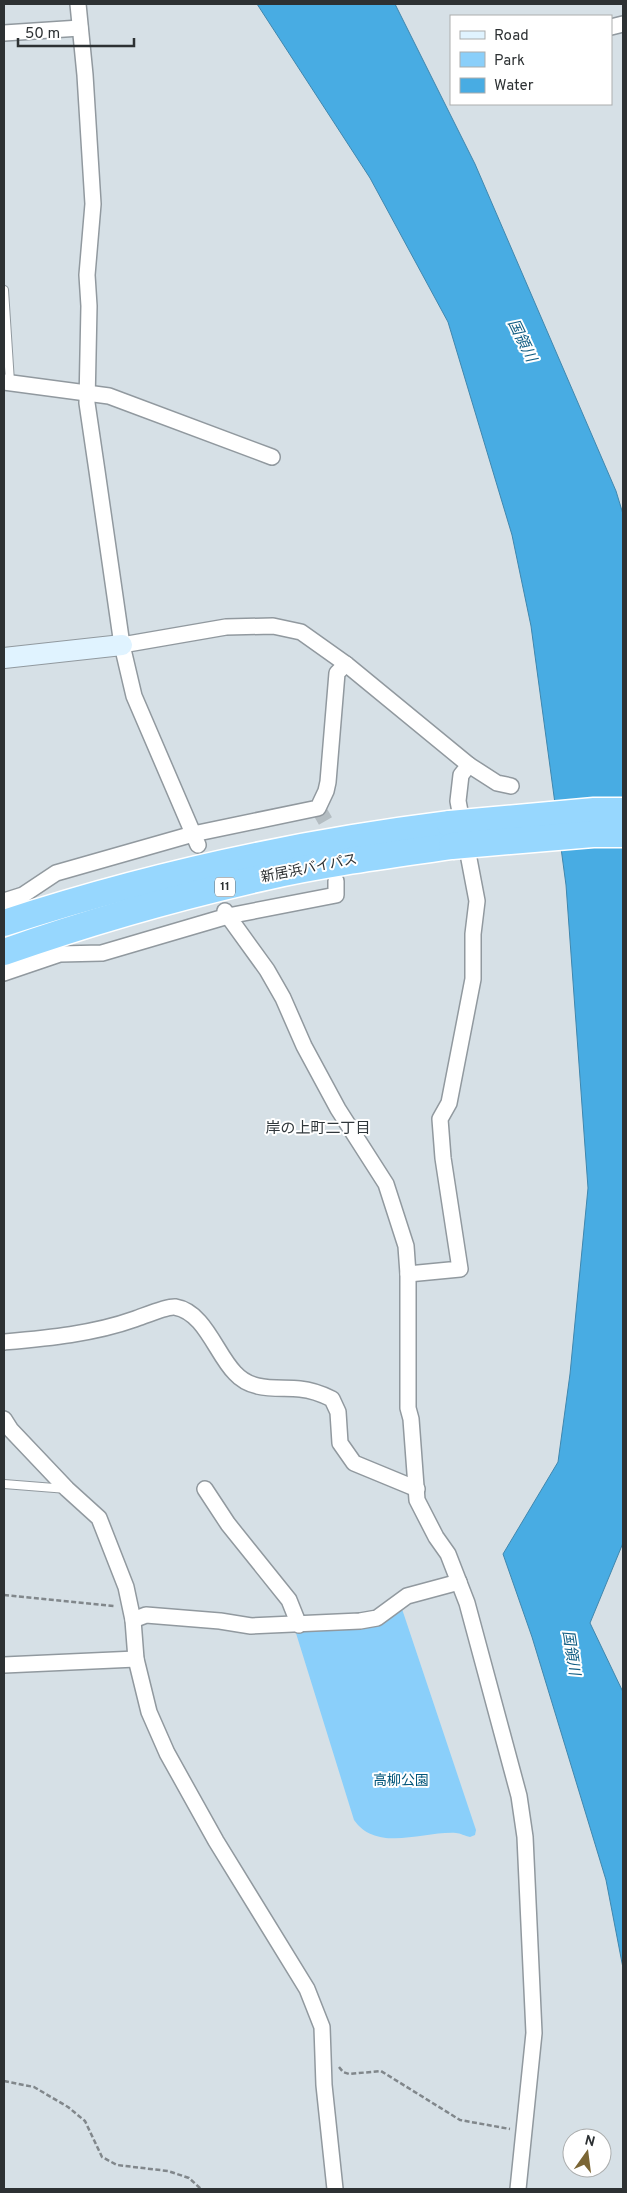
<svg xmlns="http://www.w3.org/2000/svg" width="627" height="2193" viewBox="0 0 627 2193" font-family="Overpass,'Noto Sans JP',sans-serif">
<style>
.green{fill:#8acffa}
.water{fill:#48ace3;stroke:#4087ae}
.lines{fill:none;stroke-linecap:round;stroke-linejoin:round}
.street-tunnel{stroke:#b4bdc2;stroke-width:15;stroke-dasharray:15 8;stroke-linecap:butt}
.lane-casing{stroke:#91999f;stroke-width:10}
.street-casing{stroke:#91999f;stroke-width:18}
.secondary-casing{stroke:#91999f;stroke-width:22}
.highway-casing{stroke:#fff;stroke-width:29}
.path{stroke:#81878b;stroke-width:2.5;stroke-dasharray:5 2.5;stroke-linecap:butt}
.lane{stroke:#fff;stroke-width:8}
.street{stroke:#fff;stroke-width:15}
.secondary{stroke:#e0f3ff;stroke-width:20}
.highway{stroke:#97d7fe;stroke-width:26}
.highway-bridge-casing{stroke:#fff;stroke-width:29;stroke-linecap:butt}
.highway-bridge{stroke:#97d7fe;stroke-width:26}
.labels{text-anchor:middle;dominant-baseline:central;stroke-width:4;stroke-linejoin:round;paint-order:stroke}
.shield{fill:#fff;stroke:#6c6f70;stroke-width:1}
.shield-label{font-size:12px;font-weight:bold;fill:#2d3133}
.street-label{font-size:14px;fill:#2d3133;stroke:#fff}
.park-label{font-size:14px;fill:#01557a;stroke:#fff}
.water-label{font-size:15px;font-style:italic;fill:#115d83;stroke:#fff}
.neighbourhood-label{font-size:15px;fill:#30373b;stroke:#fff}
</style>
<rect width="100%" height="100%" fill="#d6e0e6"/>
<path class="green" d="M402 1609 476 1830 475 1835 470 1837C465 1836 460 1833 456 1833 424 1831 377 1853 354 1820L295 1630Z"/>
<path class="water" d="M257 4H395L475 164 616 491 623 514V1543L590 1623 623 1692V1968L606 1880 532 1637 503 1554 558 1462 570 1374 588 1188 566 885 531 626 512 535 448 322 370 178Z"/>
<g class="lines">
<path class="street-tunnel" d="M318 808 326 822 330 850"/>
<defs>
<g id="lane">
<path d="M4 290 10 382"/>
<path d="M4 1484 67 1489"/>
</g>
<g id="street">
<path d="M78 4 85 75 93 204 87 275 89 306 87 403 97 471 122 645 134 696 198 845"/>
<path d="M611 27 623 24"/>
<path d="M4 33 80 28"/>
<path d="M4 382 109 396 272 457"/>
<path d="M122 645 226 627 273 626 301 632 346 664 469 765 461 775 458 801 477 901 473 934V979L449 1103 440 1119 443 1158 460 1269 408 1274"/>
<path d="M469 765 497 783 511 786"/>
<path d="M336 881V895L228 916 267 970 283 998 304 1046 338 1109 386 1184 406 1246 408 1274V1408L411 1419 417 1500 436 1537 448 1554 467 1603 519 1796 525 1837 534 2033 518 2189"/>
<path d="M4 901 23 895 56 873 193 834 318 808 326 791 328 782 337 673 346 664"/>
<path d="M4 973 60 954 102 953 228 916 225 911"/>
<path d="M4 1342C48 1338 93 1334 135 1319 144 1316 167 1306 175 1307 205 1312 216 1354 235 1373 252 1392 277 1387 300 1389 311 1390 322 1394 332 1399L338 1412 340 1443 354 1463 417 1489"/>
<path d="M4 1419 11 1430 67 1489 99 1518 126 1587 133 1620 136 1659 149 1712 167 1753 216 1841 307 1989 322 2027 324 2085 335 2189"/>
<path d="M205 1489 228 1524 289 1600 299 1625"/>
<path d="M133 1620 146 1615 220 1621 251 1626 360 1621 377 1618 407 1596 459 1582"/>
<path d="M4 1665 136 1659"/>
</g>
<path id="secondary" d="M4 658 122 645"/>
<g id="highway">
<path d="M4 923C150 875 298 843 450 824"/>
<path d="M4 952C89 922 177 897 265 877 327 863 390 855 452 846"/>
</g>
</defs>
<use href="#lane" class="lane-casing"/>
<use href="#street" class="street-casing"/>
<use href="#secondary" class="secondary-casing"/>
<use href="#highway" class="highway-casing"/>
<g class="path">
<path d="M4 1595 114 1606"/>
<path d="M339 2067 343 2072 349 2074 381 2071 460 2120 510 2129"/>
<path d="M4 2081 34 2087 68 2107 85 2121 102 2157 117 2165 168 2171 189 2178 201 2189"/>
</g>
<use href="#lane" class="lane"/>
<use href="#street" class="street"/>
<use href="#secondary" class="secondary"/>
<use href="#highway" class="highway"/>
<defs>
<g id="highway-bridge">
<path d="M450 824 594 811H623"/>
<path d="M452 846 593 834H623"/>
</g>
</defs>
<use href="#highway-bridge" class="highway-bridge-casing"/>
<use href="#highway-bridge" class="highway-bridge"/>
</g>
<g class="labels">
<rect class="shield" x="215" y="877.5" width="20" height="19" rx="4"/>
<g class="shield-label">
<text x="225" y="887">11</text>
</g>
<g class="street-label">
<text transform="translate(309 869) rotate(-11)">新居浜バイパス</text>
</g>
<g class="park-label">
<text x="401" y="1781">高柳公園</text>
</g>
<g class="water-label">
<text transform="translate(521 341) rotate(64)">国領川</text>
<text transform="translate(570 1653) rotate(81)">国領川</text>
</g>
<g class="neighbourhood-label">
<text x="318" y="1129">岸の上町二丁目</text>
</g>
</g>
<rect width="627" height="2193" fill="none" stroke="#2d3133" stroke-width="10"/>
<rect x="450" y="15" width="162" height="90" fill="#ffffff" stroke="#abadad"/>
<rect x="460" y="31" width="25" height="8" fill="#e0f3ff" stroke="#abadad"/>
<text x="494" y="40" font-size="15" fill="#2d3133">Road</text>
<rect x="460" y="52" width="25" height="15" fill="#8acffa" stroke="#abadad"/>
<text x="494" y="65" font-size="15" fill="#2d3133">Park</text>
<rect x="460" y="78" width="25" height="15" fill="#48ace3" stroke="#abadad"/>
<text x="494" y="90" font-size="15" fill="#2d3133">Water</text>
<g transform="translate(587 2153) rotate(14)"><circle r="24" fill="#ffffff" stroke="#abadad"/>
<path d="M0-4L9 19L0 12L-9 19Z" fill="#7b6635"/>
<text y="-8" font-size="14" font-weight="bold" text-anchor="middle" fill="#2d3133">N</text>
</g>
<path d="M18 38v8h116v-8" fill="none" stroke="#2d3133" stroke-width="2.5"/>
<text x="25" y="38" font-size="15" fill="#2d3133" stroke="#ffffff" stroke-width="4" paint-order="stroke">50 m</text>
</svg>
